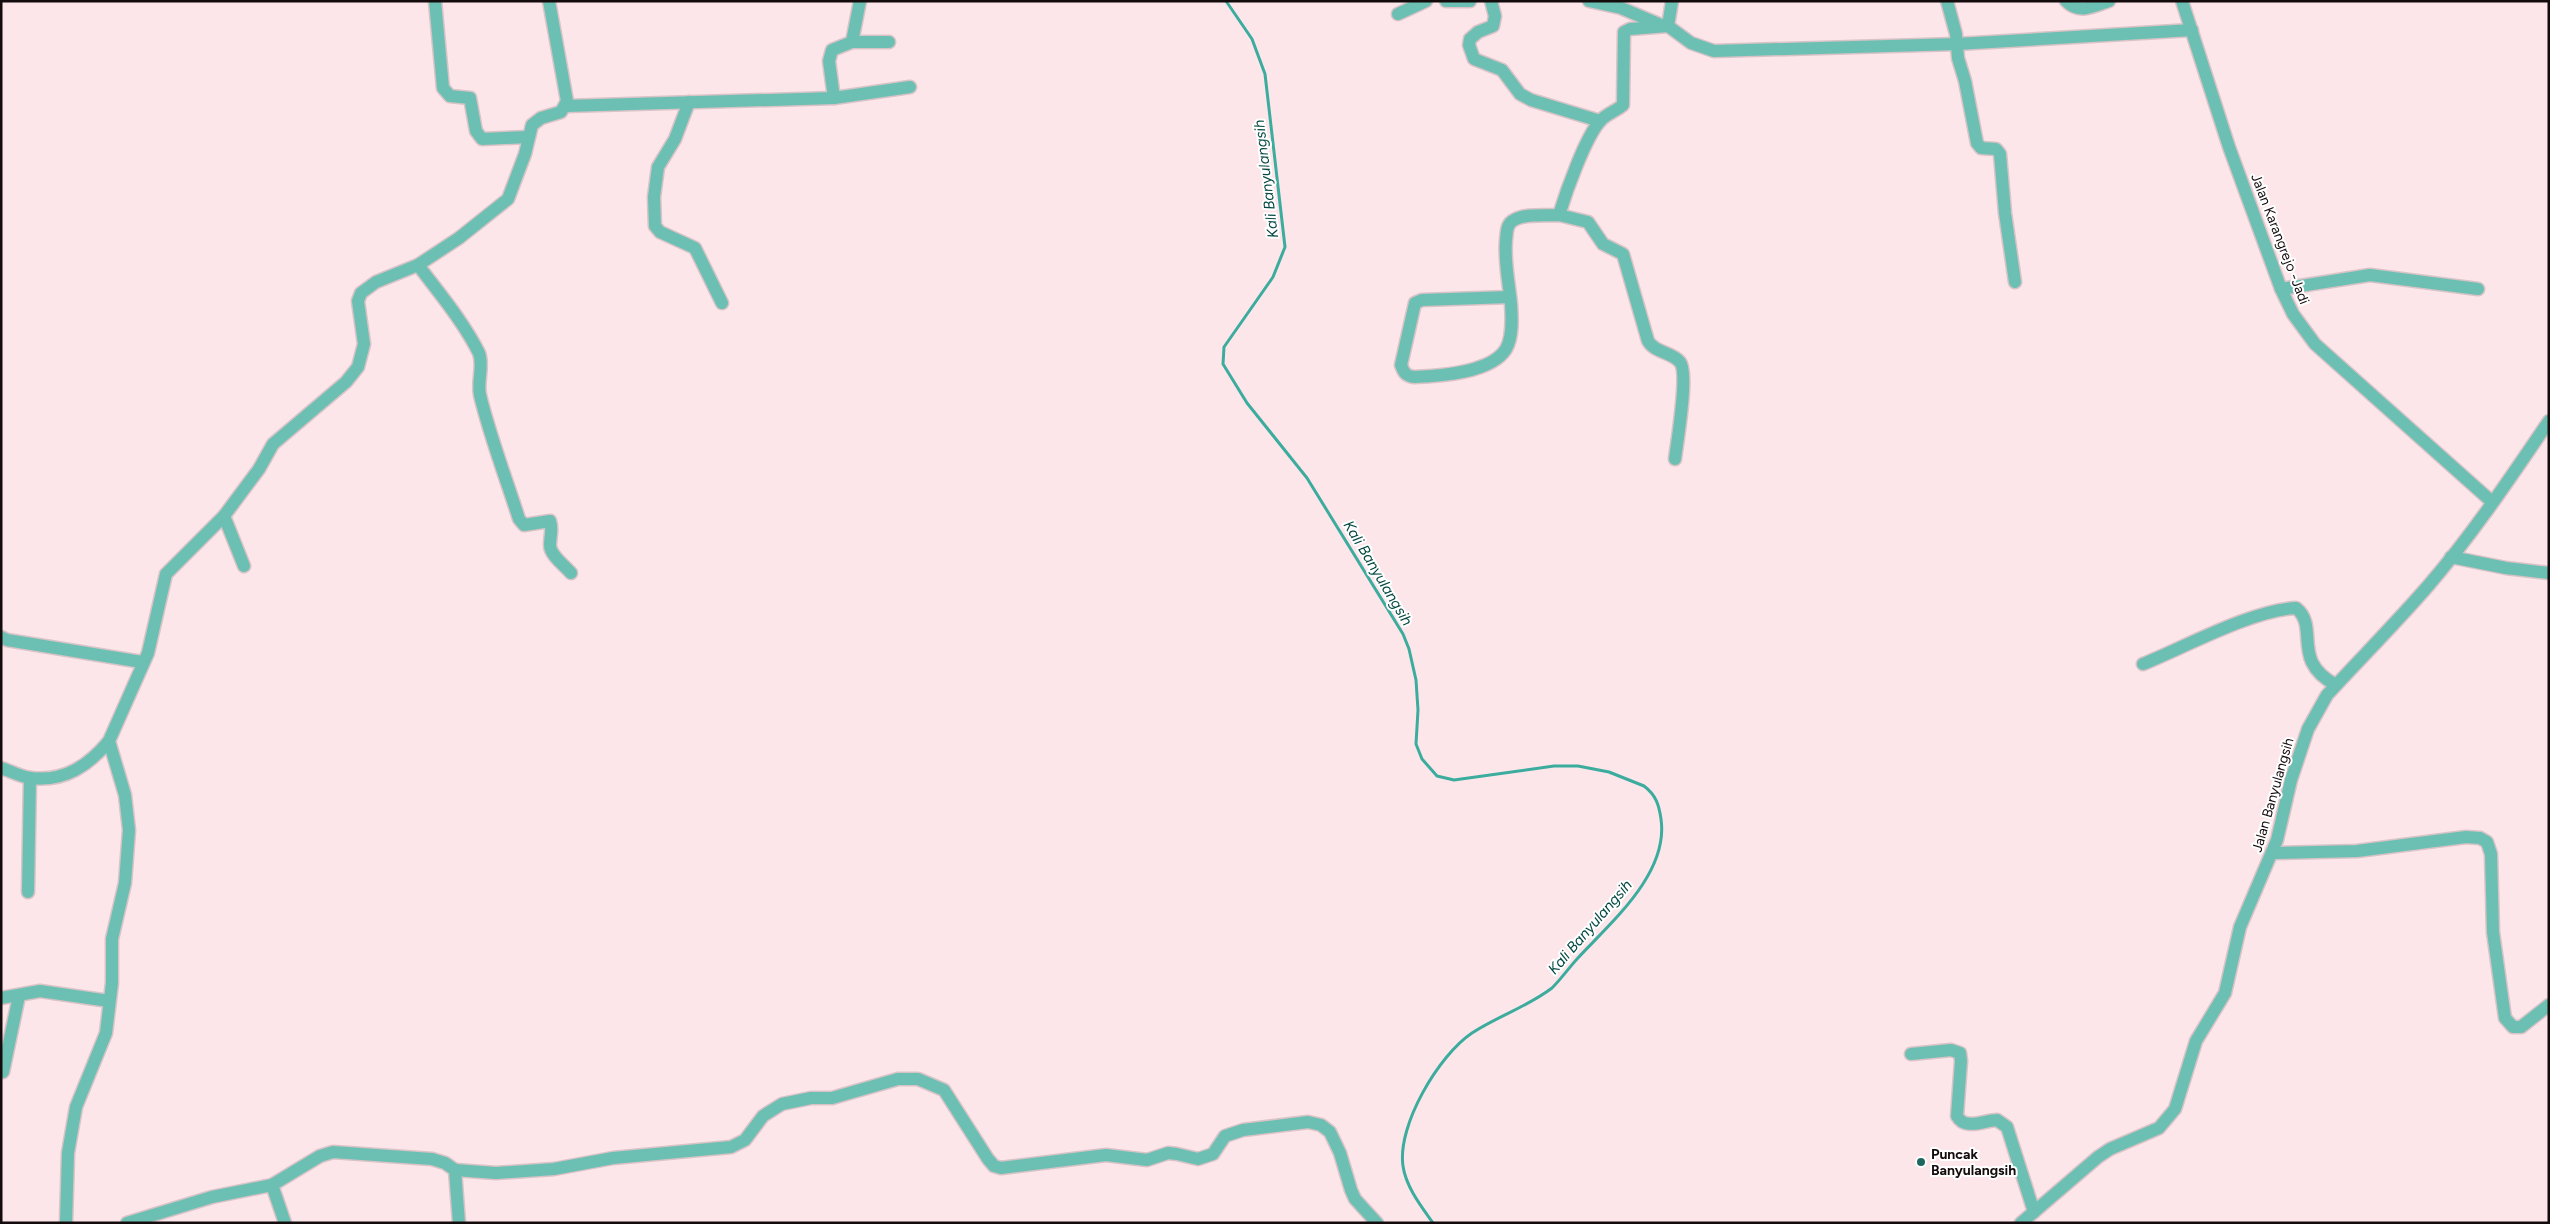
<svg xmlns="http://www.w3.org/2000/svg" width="2550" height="1224" viewBox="0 0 2550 1224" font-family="Figtree,sans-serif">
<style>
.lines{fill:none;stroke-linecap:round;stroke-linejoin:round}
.stream{stroke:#3bac9d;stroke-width:3}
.minor-casing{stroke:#d8c3c7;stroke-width:15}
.minor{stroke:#6cc0b3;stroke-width:12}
.poi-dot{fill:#1f675e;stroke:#fff;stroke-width:2}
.labels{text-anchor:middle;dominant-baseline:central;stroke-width:4;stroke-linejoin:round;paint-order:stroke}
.street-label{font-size:14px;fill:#140b0d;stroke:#fff}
.poi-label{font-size:14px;font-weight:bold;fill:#140b0d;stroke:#fff;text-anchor:start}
.water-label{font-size:15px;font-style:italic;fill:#044941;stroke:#fff}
</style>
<rect width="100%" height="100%" fill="#fde6ea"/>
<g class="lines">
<path class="stream" d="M1226 1 1252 39 1265 74 1285 247 1273 277 1224 347 1223 364 1247 403 1307 478 1403 634 1409 649 1416 680 1418 710 1416 744 1422 759 1437 776 1454 780 1554 766H1578L1609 772 1644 786C1656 795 1659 805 1661 819 1669 874 1610 923 1577 959 1568 969 1561 979 1552 988 1527 1007 1498 1016 1472 1033 1439 1055 1397 1125 1403 1166 1406 1187 1421 1206 1433 1223"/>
<defs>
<g id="minor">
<path d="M435 1 443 88 450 96 470 98 476 131 482 139 528 137"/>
<path d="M1446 1H1470"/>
<path d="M1491 1 1495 16 1493 26 1478 32 1470 39 1469 45 1474 59 1502 70 1520 94 1531 100 1600 121"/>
<path d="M1589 1 1621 8 1661 25"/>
<path d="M1672 1 1668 26 1630 29 1624 32 1623 105C1616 111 1606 114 1600 121 1585 138 1566 192 1559 215L1588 222 1603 244 1623 254 1648 341C1655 353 1672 352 1680 362 1689 373 1677 442 1675 459"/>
<path d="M1947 1 1956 34 1958 58 1965 81 1977 143 1981 148 1996 149 2000 154 2005 213 2015 282"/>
<path d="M2066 1C2079 15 2094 6 2109 1"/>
<path d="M2182 1 2229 147 2281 289 2293 314 2315 344 2491 501"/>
<path d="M1398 14 1426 1"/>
<path d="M1668 26 1691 43 1714 51 1957 44 2192 30"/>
<path d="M852 42 860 1"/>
<path d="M834 98 829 61 832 50 852 42H889"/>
<path d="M689 102 675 139 658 167 654 197 655 226 660 232 695 248 722 303"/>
<path d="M566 106 834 98 910 87"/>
<path d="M418 265C439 293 463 321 479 353 484 366 477 381 480 395 490 437 506 478 519 519L524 525 550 521C553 529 550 536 550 545 550 555 564 565 571 573"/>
<path d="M2281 289 2370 275 2478 289"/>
<path d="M1510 297 1422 300 1415 303 1401 365C1404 373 1406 376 1414 377 1440 376 1491 373 1506 349 1513 337 1512 318 1511 304 1509 283 1504 262 1506 240 1507 233 1506 224 1514 220 1525 213 1546 216 1559 215"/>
<path d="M224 516 244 566"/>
<path d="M2451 557 2506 568 2549 573"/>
<path d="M1 637 7 640 142 662"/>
<path d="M2143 664C2185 647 2252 610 2296 608 2320 627 2290 661 2336 685"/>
<path d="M1 768C11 771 21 777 31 778 65 782 89 765 109 741"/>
<path d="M2273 853 2357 851 2466 837 2480 838 2487 842 2491 854 2493 932 2505 1018 2513 1027H2521L2549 1005"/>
<path d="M28 892 30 778"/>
<path d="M1 998 40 991 109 1001"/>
<path d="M1911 1054 1951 1050 1960 1053 1961 1061 1957 1116C1965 1131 1985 1120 1997 1120L2007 1127 2034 1212"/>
<path d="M3 1072 19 996"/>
<path d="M455 1170 496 1173 554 1169 613 1158 731 1147 745 1140 763 1116 782 1104 811 1098H832L898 1079H918L944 1090 988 1159 994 1166 1001 1168 1106 1155 1147 1160 1168 1153 1177 1154 1198 1159 1213 1154 1225 1136 1243 1130 1308 1122 1321 1125 1330 1132 1340 1153 1351 1190 1355 1199 1377 1223"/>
<path d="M272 1185 285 1223"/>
<path d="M66 1223 68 1153 76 1107 106 1033 112 983V939L125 883 129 830 125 795 109 741 148 653 166 574 224 516 259 469 273 444 346 382 358 367 364 344 358 301 361 293 376 282 418 265 459 238 508 199 525 154 532 125 541 118 561 112 567 101 549 1"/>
<path d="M127 1223 212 1197 272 1185 320 1156 333 1152 432 1159 445 1163 455 1170 459 1223"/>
<path d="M2021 1223 2098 1157 2110 1149 2159 1128 2175 1109 2196 1041 2225 993 2240 927 2277 840 2291 780 2308 729 2327 695C2360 659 2395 624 2428 586 2472 535 2511 477 2549 421"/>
</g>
</defs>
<use href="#minor" class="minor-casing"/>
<use href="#minor" class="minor"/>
</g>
<circle class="poi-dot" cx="1921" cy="1162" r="5"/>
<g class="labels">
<g class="street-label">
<text transform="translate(2280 239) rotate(69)">Jalan Karangrejo -Jadi</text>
<text transform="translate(2273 795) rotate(-74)">Jalan Banyulangsih</text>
</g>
<g class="poi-label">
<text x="1931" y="1154">Puncak<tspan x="1931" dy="16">Banyulangsih</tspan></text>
</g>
<g class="water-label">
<text transform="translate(1266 179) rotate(-97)">Kali Banyulangsih</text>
<text transform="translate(1378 573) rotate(59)">Kali Banyulangsih</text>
<text transform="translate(1590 927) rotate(-49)">Kali Banyulangsih</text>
</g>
</g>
<rect width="2550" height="1224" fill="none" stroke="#140b0d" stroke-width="5"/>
</svg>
